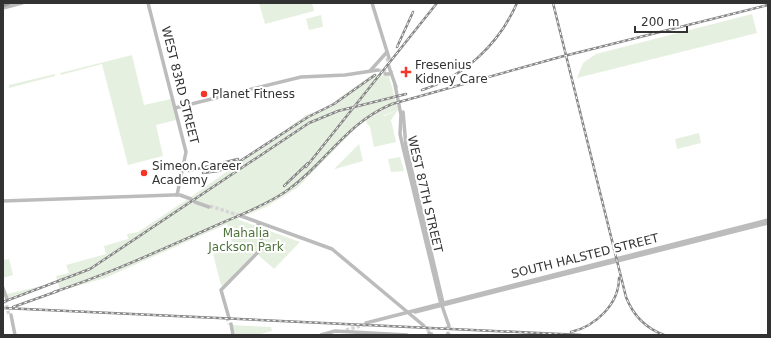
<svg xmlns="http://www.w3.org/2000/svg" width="771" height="338" viewBox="0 0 771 338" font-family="'DejaVu Sans',sans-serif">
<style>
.green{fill:#e6f0e0}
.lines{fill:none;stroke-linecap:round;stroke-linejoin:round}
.secondary-tunnel{stroke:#d6d6d6;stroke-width:3.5;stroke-dasharray:3.5 2;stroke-linecap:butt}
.secondary{stroke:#bcbcbc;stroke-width:3.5}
.highway{stroke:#999;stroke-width:5}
.rail-casing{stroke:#878787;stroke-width:2.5}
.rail{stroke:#fff;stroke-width:1;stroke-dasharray:3;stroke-linecap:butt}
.poi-dot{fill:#f53528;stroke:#fff;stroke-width:1.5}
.labels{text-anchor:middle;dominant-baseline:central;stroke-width:4;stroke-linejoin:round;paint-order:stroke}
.poi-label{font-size:12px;fill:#323232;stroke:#fff;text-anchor:start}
.street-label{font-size:12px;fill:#323232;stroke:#fff}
.park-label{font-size:12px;fill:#4d733a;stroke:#fff}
</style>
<rect width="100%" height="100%" fill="#fff"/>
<g class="green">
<path d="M259 3H312L314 11 265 24Z"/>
<path d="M752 14 757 33 577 78 583 63 596 54Z"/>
<path d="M321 15 323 26 322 27 309 30 306 19Z"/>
<path d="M132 55 144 105 171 99 176 120 156 125 163 156 128 165 102 64 61 75 60 73Z"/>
<path d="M55 74V76L9 88V85Z"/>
<path d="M373 74 389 76 398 110 384 115 383 113 384 116 398 110 391 120 396 142 374 147 370 127 366 122 367 120 358 126 297 188 266 207 237 219 300 242 274 269 255 252 223 286 221 285 213 254 233 248 227 224 105 278 60 291 56 276 69 273 66 265 106 254 104 246 128 239 127 234 138 232 191 197 306 115 327 107Z"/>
<path d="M699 133 701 143 677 149 675 139Z"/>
<path d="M359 144 363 161 335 169V168Z"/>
<path d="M400 157 404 171 391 172 388 159Z"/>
<path d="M9 259 13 275 3 278V260Z"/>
<path d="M50 284 8 298 7 294Z"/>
<path d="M232 325 271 327 272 331 257 335H235Z"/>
</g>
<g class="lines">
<g class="secondary-tunnel">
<path d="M387 58 389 67"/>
<path d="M378 70 386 72"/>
<path d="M210 206 241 216"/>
<path d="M5 300 9 315"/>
<path d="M227 318 229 324"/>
<path d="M423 325 432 334"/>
<path d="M447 326 448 334"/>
<path d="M346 330 368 324"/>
</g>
<g class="secondary">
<path d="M148 3 186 152 177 195"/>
<path d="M372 3 389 58"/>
<path d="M3 8 22 3"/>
<path d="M389 67 396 87"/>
<path d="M370 71 387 52"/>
<path d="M385 74H389L391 72"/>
<path d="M395 85 401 115 400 134 403 147 440 300 449 326"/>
<path d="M175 108 301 77 345 75 378 70"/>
<path d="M403 112 406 146 443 303"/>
<path d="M3 201 173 195H180L191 199"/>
<path d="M195 202 209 207"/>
<path d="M241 216 332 249 423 325"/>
<path d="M3 288 7 299"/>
<path d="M415 312 768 223"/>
<path d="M11 315 15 335"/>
<path d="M229 318 221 290 263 247 258 223"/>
<path d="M366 323 768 220"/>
<path d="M231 324 233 335"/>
<path d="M429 333 432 335"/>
<path d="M448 334 449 335"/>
<path d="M321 335 335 331 407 335"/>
</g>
<path class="highway" d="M3 5 8 3"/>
<defs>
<g id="rail">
<path d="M553 3 626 297C633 315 645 328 664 335"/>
<path d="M397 47 413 12"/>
<path d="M422 90C465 76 499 44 517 3"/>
<path d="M306 167 437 3"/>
<path d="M189 171 238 159"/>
<path d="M203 173 218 171 234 165 308 117 334 104 375 75"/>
<path d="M284 186 308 163"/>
<path d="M54 292C106 275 156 252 206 230 232 218 261 208 285 192 325 165 344 124 392 104L560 57 768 5"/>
<path d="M3 302 90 269 309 123 338 111 406 94"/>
<path d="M13 307 58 291"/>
<path d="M3 308 581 335"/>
<path d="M571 332C596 326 619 304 619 278"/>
</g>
</defs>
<use href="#rail" class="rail-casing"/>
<use href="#rail" class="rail"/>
</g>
<g class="poi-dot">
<path d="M404 66h4v4h4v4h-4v4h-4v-4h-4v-4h4z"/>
<circle cx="204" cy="94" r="4"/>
<circle cx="144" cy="173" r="4"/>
</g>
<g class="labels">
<g class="poi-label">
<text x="415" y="65">Fresenius<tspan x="415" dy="14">Kidney Care</tspan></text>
<text x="212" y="94">Planet Fitness</text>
<text x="152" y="166">Simeon Career<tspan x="152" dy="14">Academy</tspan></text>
</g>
<g class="street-label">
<text transform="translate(180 85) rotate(76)">WEST 83RD STREET</text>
<text transform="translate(425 194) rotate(77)">WEST 87TH STREET</text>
<text transform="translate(585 256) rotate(-14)">SOUTH HALSTED STREET</text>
</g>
<g class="park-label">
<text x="246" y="233">Mahalia<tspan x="246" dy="14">Jackson Park</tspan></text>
</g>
</g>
<rect width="771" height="338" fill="none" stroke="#323232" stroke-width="8"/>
<path d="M635 26v6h52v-6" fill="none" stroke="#323232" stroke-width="2"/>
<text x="641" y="26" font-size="12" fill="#323232" stroke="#ffffff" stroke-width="3" paint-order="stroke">200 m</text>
</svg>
